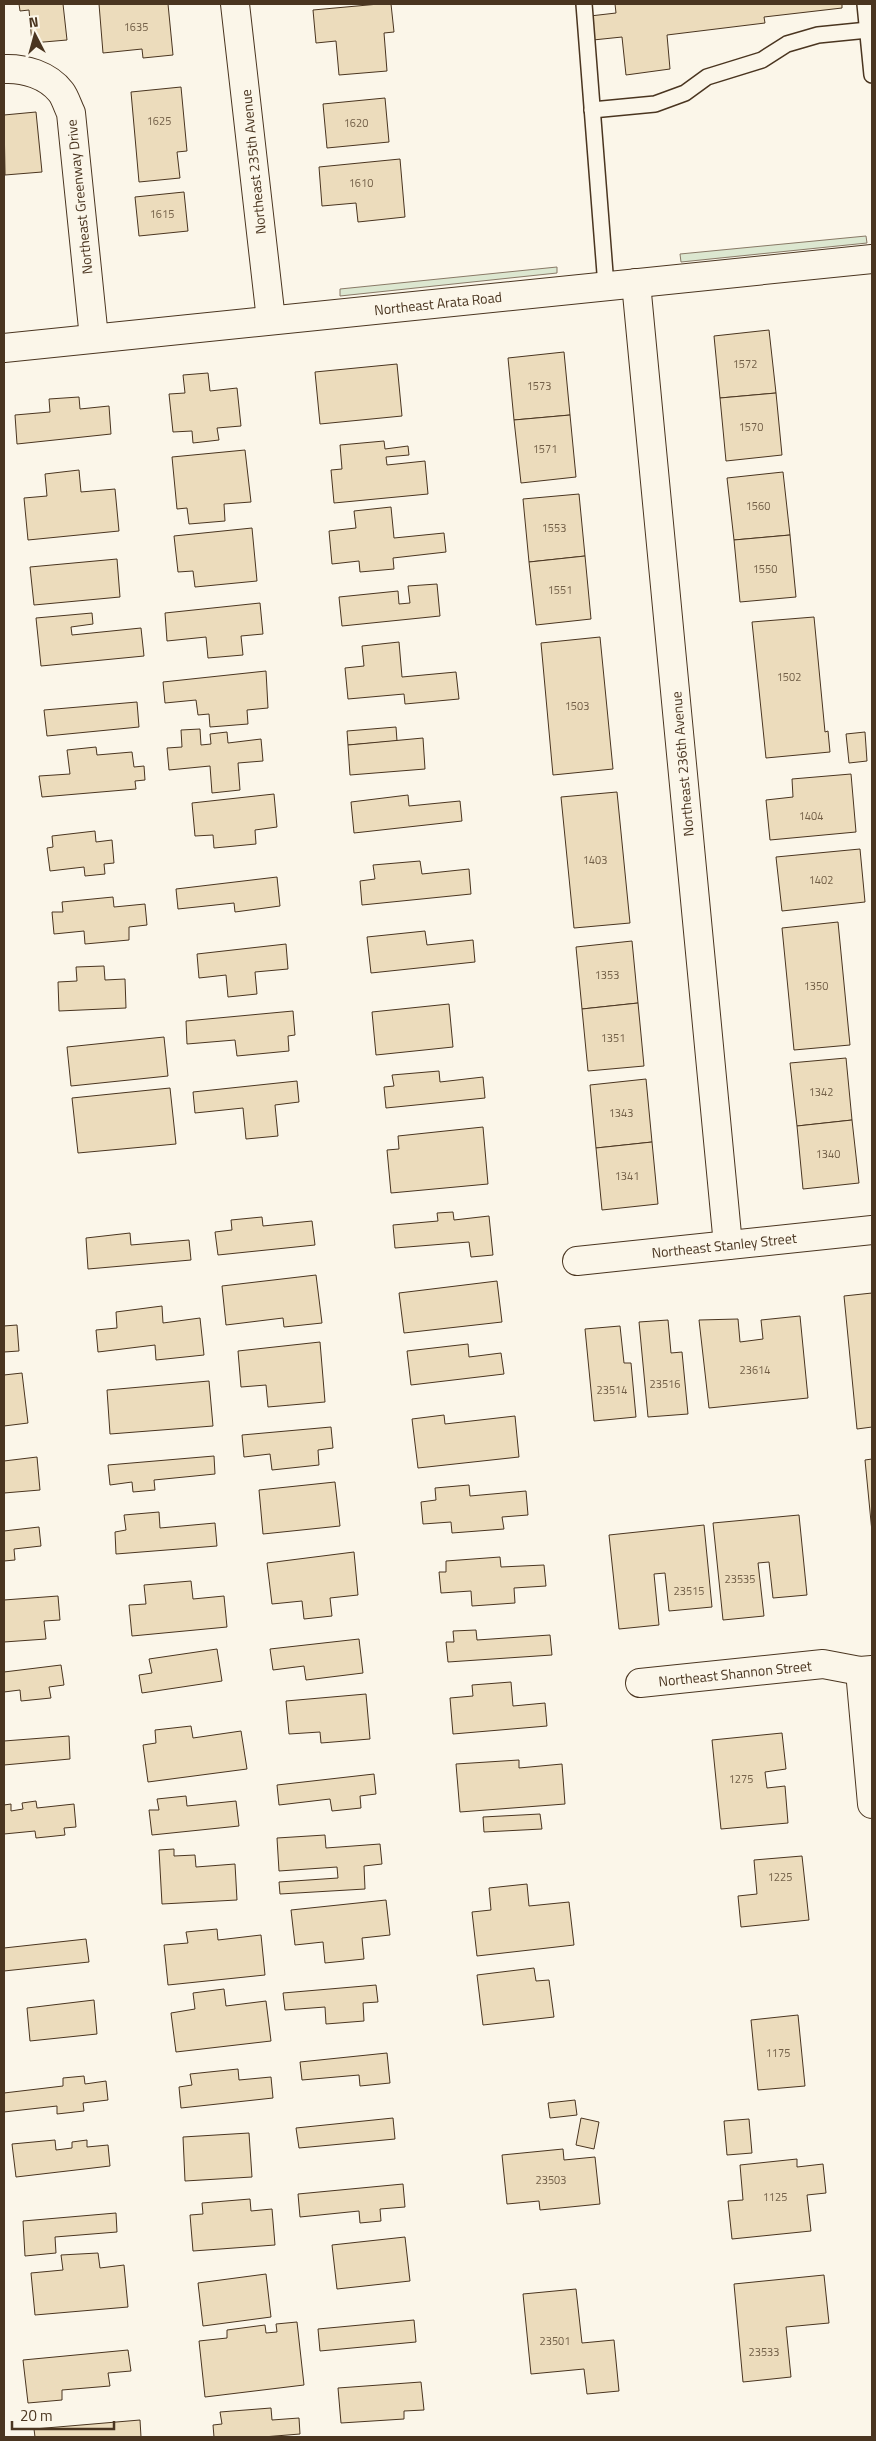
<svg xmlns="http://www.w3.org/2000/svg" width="876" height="2441" viewBox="0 0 876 2441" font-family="'Titillium Web',sans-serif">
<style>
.green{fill:#dce7d0;stroke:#887966}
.building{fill:#ecdcbc;stroke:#4a3520}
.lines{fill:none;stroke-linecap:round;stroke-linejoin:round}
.service-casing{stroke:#4a3520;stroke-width:18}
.minor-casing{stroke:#4a3520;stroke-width:30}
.tertiary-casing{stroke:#4a3520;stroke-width:30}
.service{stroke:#fbf6e9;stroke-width:15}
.minor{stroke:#fbf6e9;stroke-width:28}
.tertiary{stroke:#fbf6e9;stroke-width:28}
.labels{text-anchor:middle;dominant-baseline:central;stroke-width:4;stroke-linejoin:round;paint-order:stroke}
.number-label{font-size:11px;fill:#725f47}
.street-label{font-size:14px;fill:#4a3520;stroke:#fbf6e9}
</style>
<rect width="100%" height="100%" fill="#fbf6e9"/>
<g class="green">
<path d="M866 236 867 243 681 262 680 254Z"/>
<path d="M557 267V273L340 296V289Z"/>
</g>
<g class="building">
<path d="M19 4H63L67 40 32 43 29 10 20 11Z"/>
<path d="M99 4H168L173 55 143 58 142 49 103 53Z"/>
<path d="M379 4H391L394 32 384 33 387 71 339 75 336 41 316 43 313 10Z"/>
<path d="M615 4H842V8L764 17 765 23 667 35 670 69 626 75 622 37 593 40 590 16 616 13Z"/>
<path d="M181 87 187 151 177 152 180 178 139 182 131 92Z"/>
<path d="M385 98 389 142 327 148 323 104Z"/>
<path d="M36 112 42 172 5 175 4 115Z"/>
<path d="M400 159 405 217 358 222 356 203 322 206 319 167Z"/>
<path d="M184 192 188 231 139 236 135 197Z"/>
<path d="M769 330 776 393 720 398 714 336Z"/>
<path d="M564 352 570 415 514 420 508 358Z"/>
<path d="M397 364 402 416 320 424 315 372Z"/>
<path d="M208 373 210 391 237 388 241 426 217 428 219 440 193 443 192 431 173 432 169 394 185 393 183 375Z"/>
<path d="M776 393 782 455 726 461 720 398Z"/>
<path d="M79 397 80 409 109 406 111 434 17 444 15 415 50 412 49 399Z"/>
<path d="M570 415 576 477 521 483 514 420Z"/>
<path d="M384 441 385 449 408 446 409 455 386 457 387 465 425 461 428 494 334 503 331 470 342 469 340 445Z"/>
<path d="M245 450 251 502 224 504 225 521 189 524 187 508 177 509 172 457Z"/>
<path d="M79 470 81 492 115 489 119 531 28 540 24 498 47 496 45 474Z"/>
<path d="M783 472 790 535 734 540 727 478Z"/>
<path d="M579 494 585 556 529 562 523 499Z"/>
<path d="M391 507 394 538 444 533 446 552 393 558 394 569 360 572 359 561 332 564 329 531 356 528 354 511Z"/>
<path d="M252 528 257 581 195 587 193 571 178 572 174 536Z"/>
<path d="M790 535 796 597 740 602 734 540Z"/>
<path d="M585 556 591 619 536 625 529 562Z"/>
<path d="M117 559 120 597 34 605 30 567Z"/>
<path d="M437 584 440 616 342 626 339 597 398 591 399 604 410 603 408 586Z"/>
<path d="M260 603 263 634 241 636 243 655 208 658 206 637 167 641 165 613Z"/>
<path d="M92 613 93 624 71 627 72 635 141 628 144 656 41 666 36 618Z"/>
<path d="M814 617 825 732 828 731 830 752 766 758 752 622Z"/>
<path d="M600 637 613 769 553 775 541 643Z"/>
<path d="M399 642 402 677 456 672 459 699 405 704 404 694 348 699 345 668 364 666 362 646Z"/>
<path d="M266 671 268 708 247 710 248 724 210 727 209 714 198 715 196 700 165 703 163 682Z"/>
<path d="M137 702 139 727 47 736 44 710Z"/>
<path d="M396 727 397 741 348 745 347 731Z"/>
<path d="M200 729 201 745 211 744 210 734 227 732 228 743 261 739 263 761 238 763 240 790 212 793 210 766 169 770 167 748 182 747 181 730Z"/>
<path d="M865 732 867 761 849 763 846 734Z"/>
<path d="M423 738 425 769 350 775 348 745Z"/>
<path d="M96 747 97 755 132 752 134 767 144 766 145 780 135 781 136 789 42 797 39 776 70 774 67 750Z"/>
<path d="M851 774 856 832 770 840 766 800 793 797 792 779Z"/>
<path d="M617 792 630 923 574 928 561 797Z"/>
<path d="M274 794 277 827 255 830 256 844 214 848 213 835 195 836 192 803Z"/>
<path d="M408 795 409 806 460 801 462 821 354 833 351 802Z"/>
<path d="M95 831 96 842 112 840 114 863 104 864 105 874 85 876 84 867 50 871 47 848 53 847 52 836Z"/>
<path d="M860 849 865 902 782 911 776 857Z"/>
<path d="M420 861 422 874 469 869 471 894 362 905 360 881 375 879 373 865Z"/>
<path d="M277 877 280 906 235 912 234 903 178 909 176 889Z"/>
<path d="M113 897 114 907 145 904 147 925 129 927V940L85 944 84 931 54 934 52 912H63L62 902Z"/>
<path d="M838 922 850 1045 794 1050 782 928Z"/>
<path d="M425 931 427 945 473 940 475 962 371 973 367 937Z"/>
<path d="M632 941 638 1003 582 1009 576 947Z"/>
<path d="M286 944 288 969 255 972 257 994 228 997 226 975 199 978 197 954Z"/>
<path d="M104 966 105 980 125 979 126 1008 59 1011 58 982 77 981 76 967Z"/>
<path d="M638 1003 644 1066 588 1071 582 1009Z"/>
<path d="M449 1004 453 1047 376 1055 372 1012Z"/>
<path d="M293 1011 295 1035 288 1036 289 1051 237 1056 235 1040 187 1044 186 1021Z"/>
<path d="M164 1037 168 1076 71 1086 67 1047Z"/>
<path d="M846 1058 852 1120 797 1126 790 1063Z"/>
<path d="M439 1071 440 1082 483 1077 485 1098 386 1108 384 1087 394 1086 392 1075Z"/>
<path d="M646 1079 652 1142 596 1148 590 1085Z"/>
<path d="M297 1081 299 1102 275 1105 278 1136 246 1139 243 1108 195 1113 193 1092Z"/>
<path d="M170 1088 176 1144 78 1153 72 1098Z"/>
<path d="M852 1120 859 1183 803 1189 797 1126Z"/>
<path d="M483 1127 488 1184 391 1193 387 1150 399 1149 398 1136Z"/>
<path d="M652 1142 658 1204 602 1210 596 1148Z"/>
<path d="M453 1212 454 1220 489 1216 493 1255 471 1257 469 1242 395 1248 393 1225 438 1221 437 1213Z"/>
<path d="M262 1217 263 1226 312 1221 315 1245 218 1255 215 1232 232 1230 231 1220Z"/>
<path d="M130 1233 131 1245 189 1240 191 1260 88 1269 86 1238Z"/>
<path d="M316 1275 322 1323 284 1327 283 1318 226 1325 222 1286Z"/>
<path d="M497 1281 502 1322 404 1333 399 1293Z"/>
<path d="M872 1293V1427L857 1429 844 1296Z"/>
<path d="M162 1306 163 1323 200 1318 204 1355 156 1360 155 1345 98 1352 96 1330 117 1328 116 1312Z"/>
<path d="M800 1316 808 1398 709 1408 699 1320 738 1319 740 1342 763 1339 761 1320Z"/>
<path d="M668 1320 671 1353 682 1352 688 1414 648 1417 639 1322Z"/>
<path d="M17 1325 19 1351 4 1352V1326Z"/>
<path d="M620 1326 624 1363H631L636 1417 594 1421 585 1329Z"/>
<path d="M320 1342 325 1402 268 1407 266 1385 241 1387 238 1351Z"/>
<path d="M468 1344 469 1357 501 1353 504 1374 411 1385 407 1351Z"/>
<path d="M22 1373 28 1423 4 1426V1375Z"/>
<path d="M209 1381 213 1426 110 1434 107 1390Z"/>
<path d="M444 1415 445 1424 515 1416 519 1457 418 1468 412 1419Z"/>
<path d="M331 1427 333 1448 318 1450 319 1465 272 1470 270 1454 244 1457 242 1435Z"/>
<path d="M214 1456 215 1474 154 1480 155 1490 133 1492 132 1482 110 1485 108 1465Z"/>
<path d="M37 1457 40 1490 4 1493V1461Z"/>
<path d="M872 1459V1532L865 1460Z"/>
<path d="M335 1482 340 1526 263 1534 259 1490Z"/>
<path d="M469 1485 470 1496 526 1491 528 1515 502 1517 504 1529 452 1533 451 1522 423 1524 421 1502 436 1500 435 1488Z"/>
<path d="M159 1512 160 1528 215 1523 217 1546 116 1554 115 1532 126 1530 124 1515Z"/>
<path d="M799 1515 807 1595 773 1598 769 1562 758 1563 764 1616 723 1620 713 1523Z"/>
<path d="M704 1525 712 1607 669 1611 665 1573 654 1574 659 1625 619 1629 609 1535Z"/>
<path d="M39 1527 41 1546 14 1549 15 1560 4 1561V1531Z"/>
<path d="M354 1552 358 1595 330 1598 332 1616 304 1619 302 1601 272 1604 267 1563Z"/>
<path d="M500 1557 501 1567 544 1565 546 1586 514 1588 515 1603 472 1606 471 1591 441 1593 439 1572H446V1561Z"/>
<path d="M191 1581 193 1599 224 1596 227 1627 132 1636 129 1605 146 1604 144 1585Z"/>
<path d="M58 1596 60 1620 44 1621 46 1639 4 1642V1600Z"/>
<path d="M476 1630 477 1640 550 1635 552 1655 448 1662 446 1642H454L453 1631Z"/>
<path d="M359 1639 363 1673 306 1680 304 1666 273 1670 270 1649Z"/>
<path d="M217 1649 222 1681 142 1693 139 1675 152 1673 149 1659Z"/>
<path d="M61 1665 64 1685 49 1687 51 1698 21 1701 20 1690 4 1692V1672Z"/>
<path d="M511 1682 513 1706 545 1703 547 1726 453 1734 450 1698 473 1696 472 1685Z"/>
<path d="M366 1694 370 1739 321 1743 320 1732 289 1734 286 1701Z"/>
<path d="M191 1726 193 1738 241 1731 247 1769 148 1782 143 1745 156 1743 155 1730Z"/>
<path d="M782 1733 786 1769 765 1772 767 1788 785 1786 788 1823 721 1829 712 1740Z"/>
<path d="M69 1736 70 1759 4 1765V1741Z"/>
<path d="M519 1760V1768L562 1764 565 1804 460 1812 456 1764Z"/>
<path d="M374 1774 376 1794 360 1796 361 1808 332 1811 330 1799 279 1805 277 1785Z"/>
<path d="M186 1796 187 1806 236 1801 239 1826 152 1835 149 1810H159L157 1799Z"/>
<path d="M36 1801 37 1808 74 1804 76 1827 64 1828 65 1835 36 1838 35 1831 4 1834V1805L11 1804V1811L23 1809 22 1803Z"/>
<path d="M540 1814 542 1829 484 1832 483 1817Z"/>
<path d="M325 1835 326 1848 380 1844 382 1864 364 1866 365 1889 280 1894 279 1882 338 1878 337 1867 279 1871 277 1838Z"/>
<path d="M174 1849V1856L195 1855 196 1867 235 1864 237 1900 162 1904 159 1850Z"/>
<path d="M802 1856 809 1920 741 1927 738 1896 757 1894 754 1860Z"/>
<path d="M527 1884 529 1906 569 1902 574 1945 477 1956 472 1912 491 1910 489 1888Z"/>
<path d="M386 1900 390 1935 362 1938 364 1959 325 1963 323 1942 295 1945 291 1910Z"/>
<path d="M217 1929 218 1940 261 1935 265 1975 168 1985 164 1945 188 1943 186 1932Z"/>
<path d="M86 1939 89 1962 4 1971V1948Z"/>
<path d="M534 1968 536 1981 549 1980 554 2017 483 2025 477 1975Z"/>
<path d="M376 1985 378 2002 363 2003 364 2021 326 2024 325 2007 285 2010 283 1993Z"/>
<path d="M224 1989 226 2006 266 2001 271 2041 176 2052 171 2013 195 2009 193 1993Z"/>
<path d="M94 2000 97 2034 30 2041 27 2008Z"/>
<path d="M798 2015 805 2086 758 2090 751 2020Z"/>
<path d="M387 2053 390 2083 360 2086 359 2075 302 2080 300 2062Z"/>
<path d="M238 2069 239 2080 271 2077 273 2098 181 2108 179 2087 192 2085 190 2074Z"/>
<path d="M84 2076 85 2084 106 2081 108 2100 83 2103 84 2111 57 2114V2106L4 2112V2093L63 2086V2078Z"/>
<path d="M575 2100 577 2115 550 2118 548 2103Z"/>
<path d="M393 2118 395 2139 299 2148 296 2128Z"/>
<path d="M581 2118 599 2122 594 2149 576 2145Z"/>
<path d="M749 2119 752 2153 727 2155 724 2121Z"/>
<path d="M249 2133 252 2177 185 2181 183 2137Z"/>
<path d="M55 2140 56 2150 72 2148V2142L87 2140V2147L108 2145 110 2166 16 2177 12 2144Z"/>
<path d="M563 2149 564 2160 595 2157 600 2204 540 2210 539 2201 507 2204 502 2155Z"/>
<path d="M797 2159V2167L823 2164 826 2193 807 2195 811 2231 732 2239 728 2201 743 2200 740 2165Z"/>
<path d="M403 2184 405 2207 380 2209 381 2221 360 2223 359 2211 300 2217 298 2194Z"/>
<path d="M250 2199 251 2211 272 2209 275 2245 193 2251 190 2215 203 2214 202 2203Z"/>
<path d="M116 2213 117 2232 55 2237 56 2253 25 2256 23 2221Z"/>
<path d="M405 2237 410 2281 337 2289 332 2245Z"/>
<path d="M98 2253 100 2268 124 2265 128 2307 35 2315 31 2273 63 2270 61 2255Z"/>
<path d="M266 2274 271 2317 203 2326 198 2283Z"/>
<path d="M824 2275 829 2323 786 2327 791 2377 743 2382 734 2284Z"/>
<path d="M576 2289 582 2343 614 2340 619 2391 587 2394 584 2369 531 2374 523 2294Z"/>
<path d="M414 2320 416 2342 320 2351 318 2329Z"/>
<path d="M297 2322 304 2385 205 2397 199 2341 227 2338V2330L265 2325 266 2333 277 2332 276 2324Z"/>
<path d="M128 2350 131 2371 108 2373 110 2386 62 2390V2400L28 2403 23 2360Z"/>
<path d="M421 2382 424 2410 404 2411V2419L341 2423 338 2388Z"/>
<path d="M271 2408 272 2420 299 2418 300 2434 263 2437H214L213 2425 222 2424 220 2412Z"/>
<path d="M140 2420 141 2437H35L34 2429Z"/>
</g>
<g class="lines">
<defs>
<g id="service">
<path d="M584 4 606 286"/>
<path d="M865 4 872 75"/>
<path d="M592 110 655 104 685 93 707 77 762 60 787 44 818 35 868 30"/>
</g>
<g id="minor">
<path d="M235 4 271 320"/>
<path d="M4 69C24 68 48 75 61 92 65 97 68 107 71 113L94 338"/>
<path d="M636 283 728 1245"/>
<path d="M577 1261 872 1230"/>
<path d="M860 1671 872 1804"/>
<path d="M640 1683 823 1664 860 1671 872 1670"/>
</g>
<path id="tertiary" d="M4 348 872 259"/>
</defs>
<use href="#service" class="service-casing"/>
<use href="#minor" class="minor-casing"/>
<use href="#tertiary" class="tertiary-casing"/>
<use href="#service" class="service"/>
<use href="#minor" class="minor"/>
<use href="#tertiary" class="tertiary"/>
</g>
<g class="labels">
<g class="number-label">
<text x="136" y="27">1635</text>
<text x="159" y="121">1625</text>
<text x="356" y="123">1620</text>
<text x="361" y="183">1610</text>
<text x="162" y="214">1615</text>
<text x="745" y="364">1572</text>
<text x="539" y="386">1573</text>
<text x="751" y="427">1570</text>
<text x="545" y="449">1571</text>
<text x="758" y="506">1560</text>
<text x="554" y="528">1553</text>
<text x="765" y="569">1550</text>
<text x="560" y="590">1551</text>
<text x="789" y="677">1502</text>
<text x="577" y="706">1503</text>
<text x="811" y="816">1404</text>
<text x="595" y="860">1403</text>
<text x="821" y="880">1402</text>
<text x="607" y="975">1353</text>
<text x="816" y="986">1350</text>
<text x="613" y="1038">1351</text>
<text x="821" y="1092">1342</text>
<text x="621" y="1113">1343</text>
<text x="828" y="1154">1340</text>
<text x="627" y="1176">1341</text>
<text x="755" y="1370">23614</text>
<text x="665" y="1384">23516</text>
<text x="612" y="1390">23514</text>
<text x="740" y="1579">23535</text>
<text x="689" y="1591">23515</text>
<text x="741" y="1779">1275</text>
<text x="780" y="1877">1225</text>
<text x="778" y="2053">1175</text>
<text x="551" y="2180">23503</text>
<text x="775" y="2197">1125</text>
<text x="555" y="2341">23501</text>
<text x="764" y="2352">23533</text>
</g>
<g class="street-label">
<text transform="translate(253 162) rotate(-96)">Northeast 235th Avenue</text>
<text transform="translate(79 197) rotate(-96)">Northeast Greenway Drive</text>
<text transform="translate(438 303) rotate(-6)">Northeast Arata Road</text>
<text transform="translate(682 764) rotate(-95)">Northeast 236th Avenue</text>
<text transform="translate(724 1245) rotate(-6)">Northeast Stanley Street</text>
<text transform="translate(735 1673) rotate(-6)">Northeast Shannon Street</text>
</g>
</g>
<rect width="876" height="2441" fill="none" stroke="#4a3520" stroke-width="10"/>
<g transform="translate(35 35) rotate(354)" stroke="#fbf6e9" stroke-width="4" paint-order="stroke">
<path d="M0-4L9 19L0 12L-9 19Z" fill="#4a3520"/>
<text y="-8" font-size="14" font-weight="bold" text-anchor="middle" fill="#4a3520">N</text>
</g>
<path d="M12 2421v8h102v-8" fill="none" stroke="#4a3520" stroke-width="2.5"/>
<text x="20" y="2421" font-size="15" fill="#4a3520" stroke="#fbf6e9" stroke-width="4" paint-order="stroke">20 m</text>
</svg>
